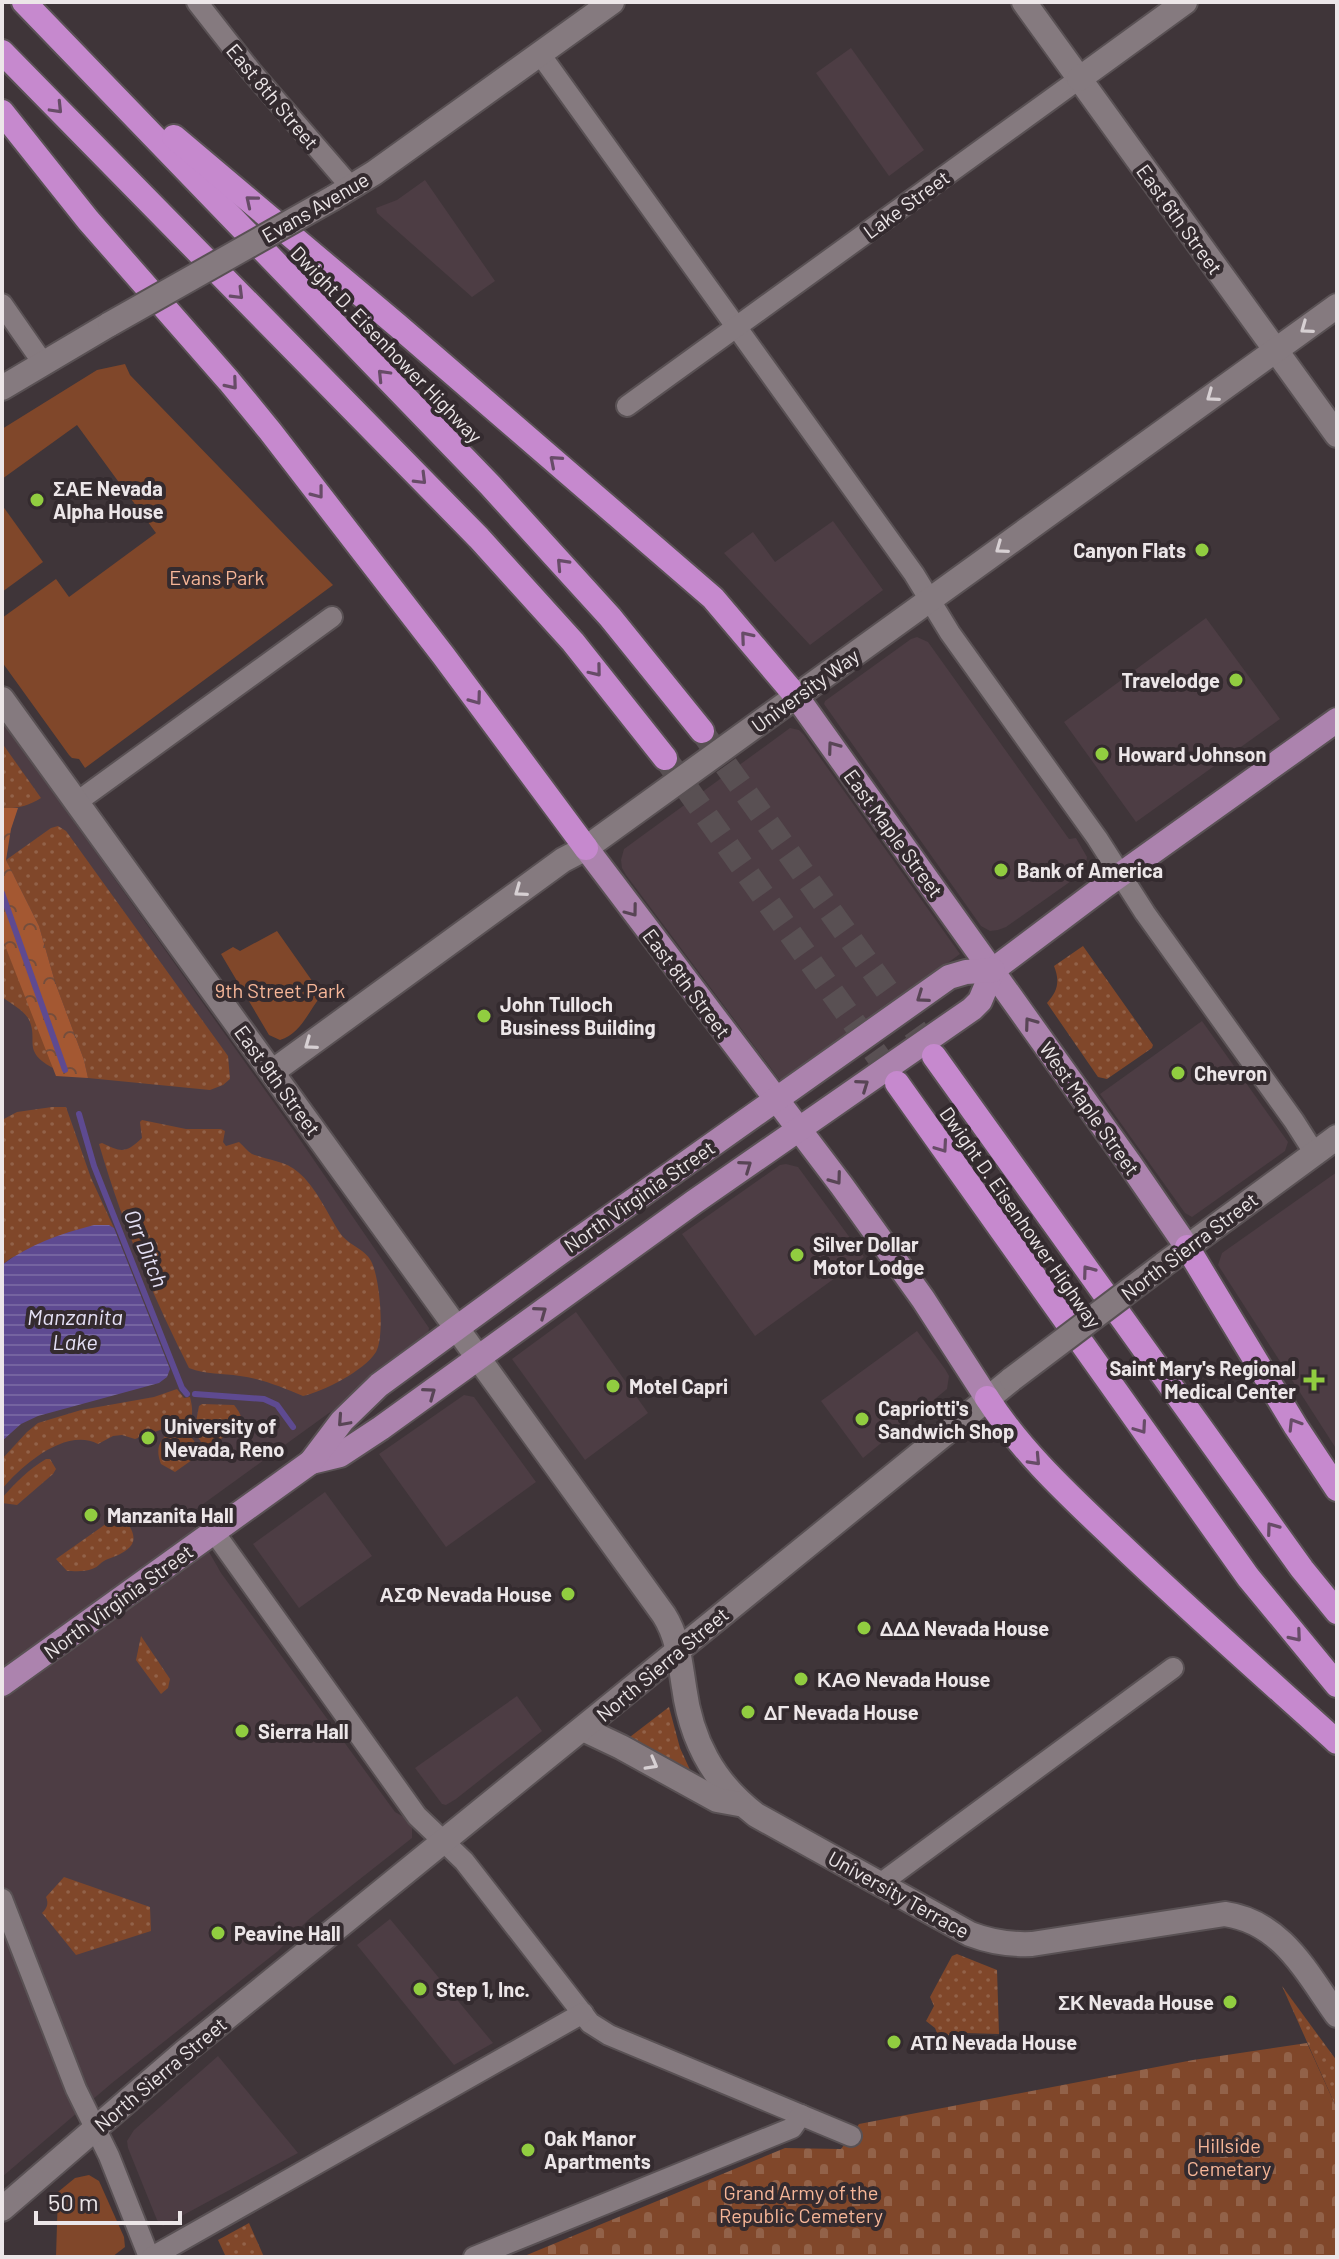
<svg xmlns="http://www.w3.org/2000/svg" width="1339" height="2259" viewBox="0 0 1339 2259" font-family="Barlow,sans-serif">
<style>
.built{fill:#4d3d44}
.grass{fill:url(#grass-dots)}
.forest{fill:url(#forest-crowns)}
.cemetery{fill:url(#cemetery-stones)}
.park{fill:#80472a}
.water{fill:url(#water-rules)}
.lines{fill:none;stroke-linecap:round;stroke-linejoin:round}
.stream{stroke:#5e4a91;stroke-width:6}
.highway-tunnel{stroke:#595053;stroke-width:24;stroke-dasharray:24 12;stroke-linecap:butt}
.street-casing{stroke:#595154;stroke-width:24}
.secondary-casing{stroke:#595154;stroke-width:28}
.primary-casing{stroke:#595154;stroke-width:28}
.highway-casing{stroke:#595154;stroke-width:28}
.street{stroke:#857a7f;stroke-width:20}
.secondary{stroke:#857a7f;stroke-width:24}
.primary{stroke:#ac83ae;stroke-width:24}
.highway{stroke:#c689ce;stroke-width:24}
.secondary-bridge-casing{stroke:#595154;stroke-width:28;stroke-linecap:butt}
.secondary-bridge{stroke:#857a7f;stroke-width:24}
.oneway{stroke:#674c67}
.oneway2{stroke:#d7d0d3}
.oneway3{stroke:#584555}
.poi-dot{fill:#91cd40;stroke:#342b2f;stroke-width:3}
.labels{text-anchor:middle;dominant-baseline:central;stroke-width:8;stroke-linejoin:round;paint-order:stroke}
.street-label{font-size:20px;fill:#ece6e8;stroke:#342b2f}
.poi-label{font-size:20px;font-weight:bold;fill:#ece6e8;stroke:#342b2f;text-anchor:start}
.park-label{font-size:20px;fill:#f6b698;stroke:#342b2f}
.water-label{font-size:22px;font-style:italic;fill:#e5e1f6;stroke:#342b2f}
</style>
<defs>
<pattern id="grass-dots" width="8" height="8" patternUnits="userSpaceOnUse" patternTransform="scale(2)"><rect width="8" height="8" fill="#80472a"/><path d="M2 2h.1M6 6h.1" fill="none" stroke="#926249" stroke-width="1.8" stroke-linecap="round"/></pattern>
<pattern id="forest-crowns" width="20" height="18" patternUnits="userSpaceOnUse" patternTransform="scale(2)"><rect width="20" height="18" fill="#a45832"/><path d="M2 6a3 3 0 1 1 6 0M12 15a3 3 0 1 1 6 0" fill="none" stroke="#764e3c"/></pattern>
<pattern id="cemetery-stones" width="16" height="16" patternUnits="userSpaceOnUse" patternTransform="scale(2)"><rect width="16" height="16" fill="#80472a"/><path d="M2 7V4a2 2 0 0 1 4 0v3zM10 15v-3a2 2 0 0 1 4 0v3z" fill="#926249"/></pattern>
<pattern id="water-rules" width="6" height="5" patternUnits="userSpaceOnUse" patternTransform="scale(2)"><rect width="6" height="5" fill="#5e4a91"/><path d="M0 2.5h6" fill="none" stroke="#7564a0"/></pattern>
</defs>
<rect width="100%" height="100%" fill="#3f3539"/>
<g class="built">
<path d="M851 48 924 150 889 176 816 73Z"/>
<path d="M425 180 495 281 472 297 377 213 376 208 397 200Z"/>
<path d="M833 521 883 590 810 645 724 553 753 532 775 562Z"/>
<path d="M1206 618 1280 719 1136 822 1064 722Z"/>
<path d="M917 637 928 642 1069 839 1076 838 1087 857 1085 869 1081 874 1006 927 998 930 990 931 981 926 824 704 825 701 911 639Z"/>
<path d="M2 721 294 1131 429 1328 428 1336 423 1345 188 1515 221 1573 395 1812 409 1820 412 1828V1838L308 1920 278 1951 112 2083 2 2177Z"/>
<path d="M790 728 799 730 804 735 960 954 785 1081 779 1079 626 875 622 868 621 860 624 849Z"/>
<path d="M1202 1021 1288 1142 1285 1151 1192 1217 1185 1213 1100 1094Z"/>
<path d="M786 1164 798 1167 864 1257 755 1336 682 1234 780 1165Z"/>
<path d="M1337 1172V1450L1218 1265 1222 1253Z"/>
<path d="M576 1312 648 1413 585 1460 512 1359Z"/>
<path d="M917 1331 945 1369 949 1376 947 1389 863 1458 821 1401Z"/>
<path d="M464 1395 474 1397 536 1482 446 1547 379 1454Z"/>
<path d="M325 1492 372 1556 299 1608 253 1544Z"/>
<path d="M517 1696 542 1731 456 1799 446 1805 442 1804 415 1768Z"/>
<path d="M390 1919 493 2043 454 2065 357 1945Z"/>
<path d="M218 2056 298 2153 163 2226 157 2220 128 2148 127 2141 134 2130Z"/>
</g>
<g class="grass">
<path d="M2 743 41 798C28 806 17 809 2 808Z"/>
<path d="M58 826 66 831 228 1056 230 1079 223 1085 210 1090 88 1078 84 1060 55 982 39 926 6 860 51 828Z"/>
<path d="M2 938 49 1053 53 1068C20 1050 40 1040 28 1018 22 1009 10 1003 2 997Z"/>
<path d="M1083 946 1153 1045 1152 1048 1107 1079 1098 1077 1047 1003C1058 991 1060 981 1054 966Z"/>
<path d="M52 1107H66L91 1178 114 1228 109 1225 11 1258 2 1265V1120L17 1112Z"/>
<path d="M142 1120 186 1129H221L225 1131 223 1142 226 1146 239 1142C244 1146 247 1151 252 1154 267 1160 286 1161 298 1172 316 1187 327 1213 340 1233 348 1245 365 1249 371 1261 380 1277 385 1337 376 1352 364 1371 324 1391 303 1396 283 1388 263 1379 240 1376 222 1373 207 1375 189 1368 153 1297 121 1220 99 1144L102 1143C121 1152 125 1154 142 1138L140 1122Z"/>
<path d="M177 1389 184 1398 190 1397C193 1409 193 1416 189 1428L174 1425 135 1439 122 1435 113 1436 98 1444C66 1427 22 1465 2 1489V1459L27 1432 38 1423 81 1410 154 1397Z"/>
<path d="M202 1404 234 1405C239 1411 242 1416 242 1424L204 1451 200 1440 192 1431 196 1422 199 1406Z"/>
<path d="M174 1431C190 1431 196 1440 199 1455L175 1472 161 1464C155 1449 159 1437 174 1431Z"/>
<path d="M46 1459H50L56 1469 53 1474 17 1505 2 1503V1498C15 1483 29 1469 46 1459Z"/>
<path d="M120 1514C141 1537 138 1549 108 1559 101 1561 99 1567 92 1569 86 1572 74 1571 67 1571L56 1559Z"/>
<path d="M141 1636 170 1679 168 1688 161 1694 136 1660Z"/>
<path d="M669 1707 680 1748 691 1772 626 1740Z"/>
<path d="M64 1877 150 1907 151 1931 76 1955 42 1913C47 1908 49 1904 46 1897Z"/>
<path d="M957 1954 997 1970 999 2034 964 2033 954 2037 937 2033 935 2028 926 2021 934 2006 930 1997 952 1956Z"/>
<path d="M1282 1986 1337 2061V2109Z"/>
<path d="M249 2223 264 2257H226L218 2240Z"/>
</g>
<path class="forest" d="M2 808H18L11 829 6 860 39 926 55 982 84 1060 88 1078 56 1076 2 938Z"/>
<path class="cemetery" d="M1307 2043 1337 2109V2257H522L785 2148 841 2149 859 2124 1193 2060Z"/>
<g class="park">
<path d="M125 364 130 375 333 585 85 768 79 759 72 758 69 755 2 662V618L56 579 69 597 156 533 77 425 2 479V429L97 370Z"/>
<path d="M2 505 43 562 2 592Z"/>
<path d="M277 931 322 995C308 1011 302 1033 280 1040L269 1035 221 954 233 947 240 951Z"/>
<path d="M89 2175 99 2181 124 2237 125 2247 112 2257H56L58 2192 75 2178Z"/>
</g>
<path class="water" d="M94 1225H109L114 1228 170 1369 167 1377 159 1383 38 1416 21 1424 2 1441V1265C30 1244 60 1234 94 1225Z"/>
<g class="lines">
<g class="stream">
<path d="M2 893 65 1070"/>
<path d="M79 1114 94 1166 182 1388 187 1394"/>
<path d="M195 1394 264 1399 277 1405 293 1427"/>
</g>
<g class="highway-tunnel">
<path d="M705 736 934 1056"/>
<path d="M665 758 897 1083"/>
</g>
<defs>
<g id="street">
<path d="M197 2 251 71 351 187"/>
<path d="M540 54 914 574 950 633 1097 838 1145 913 1294 1121 1315 1154"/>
<path d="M2 304 43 363"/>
<path d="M627 406 1079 79"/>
<path d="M77 802 332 617"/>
<path d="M214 1532 417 1816 464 1861 590 2023 609 2035 851 2136"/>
<path d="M880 1884 1173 1668"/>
<path d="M2 1899 76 2089 109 2156 149 2257"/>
<path d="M152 2257 583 2013"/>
<path d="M474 2257 792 2128 801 2115"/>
</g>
<g id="secondary">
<path d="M1024 2 1337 435"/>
<path d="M1079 79 1185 2"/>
<path d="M333 198 374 173 612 2"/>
<path d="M2 388 110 324"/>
<path d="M2 699 664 1615C678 1637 680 1662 684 1687 691 1740 713 1782 756 1815L970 1934C991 1942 1009 1945 1032 1944L1225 1914C1282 1922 1306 1972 1337 2015"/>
<path d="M272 1072 563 860 586 848 1337 306"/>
<path d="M1163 1265 1337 1137"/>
<path d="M583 1729 621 1747 717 1800 739 1804"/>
<path d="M2 2209 183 2053 1012 1379"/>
</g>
<g id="primary">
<path d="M796 696 1130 1164 1187 1247"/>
<path d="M586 848 842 1186 923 1299 987 1398"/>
<path d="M311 1462 340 1455 381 1428 694 1202 972 1009 980 1001 993 970 1106 885 1337 720"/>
<path d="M2 1684 311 1462 342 1421 379 1385 558 1254 949 977 966 972 993 970"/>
</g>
<g id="highway">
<path d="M24 2 490 485 610 617 702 731"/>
<path d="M2 52 479 538 573 642 665 758"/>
<path d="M2 112 88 220 229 381 270 431 443 655 586 848"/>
<path d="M174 137 397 325 713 598 796 696"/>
<path d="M934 1056 1302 1569 1337 1612"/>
<path d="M897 1083 1248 1577 1337 1685"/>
<path d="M1187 1247 1296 1427 1337 1489"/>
<path d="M987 1398C1023 1454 1072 1498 1119 1543 1190 1611 1264 1676 1337 1742"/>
</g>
</defs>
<use href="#street" class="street-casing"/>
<use href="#secondary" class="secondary-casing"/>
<use href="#primary" class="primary-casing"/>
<use href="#highway" class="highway-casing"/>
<use href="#street" class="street"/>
<use href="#secondary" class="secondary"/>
<use href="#primary" class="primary"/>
<use href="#highway" class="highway"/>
<defs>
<g id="secondary-bridge">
<path d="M110 324 333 198"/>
<path d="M1012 1379 1163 1265"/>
</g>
</defs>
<use href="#secondary-bridge" class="secondary-bridge-casing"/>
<use href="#secondary-bridge" class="secondary-bridge"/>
</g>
<defs><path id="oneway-chevron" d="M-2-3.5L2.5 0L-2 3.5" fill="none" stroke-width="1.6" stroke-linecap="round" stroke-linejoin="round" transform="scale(2)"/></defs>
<g class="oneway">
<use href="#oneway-chevron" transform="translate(57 108) rotate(46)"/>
<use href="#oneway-chevron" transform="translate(251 201) rotate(-140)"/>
<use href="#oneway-chevron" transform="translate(238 294) rotate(45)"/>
<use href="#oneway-chevron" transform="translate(383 375) rotate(-134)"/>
<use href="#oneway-chevron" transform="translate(232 384) rotate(50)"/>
<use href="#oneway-chevron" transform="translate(555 461) rotate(-139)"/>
<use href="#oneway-chevron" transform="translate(421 479) rotate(45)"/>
<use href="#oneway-chevron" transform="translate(318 493) rotate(52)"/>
<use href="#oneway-chevron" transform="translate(562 564) rotate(-133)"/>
<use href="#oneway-chevron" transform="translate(746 637) rotate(-130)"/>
<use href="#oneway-chevron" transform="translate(596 671) rotate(51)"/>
<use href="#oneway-chevron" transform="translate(476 699) rotate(54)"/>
<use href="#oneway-chevron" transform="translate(942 1147) rotate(55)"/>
<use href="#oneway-chevron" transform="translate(1088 1271) rotate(-126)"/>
<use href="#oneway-chevron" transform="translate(1294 1424) rotate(-122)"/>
<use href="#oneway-chevron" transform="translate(1141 1428) rotate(55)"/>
<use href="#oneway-chevron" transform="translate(1035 1460) rotate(47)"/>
<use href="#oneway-chevron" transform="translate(1272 1528) rotate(-126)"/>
<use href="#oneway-chevron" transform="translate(1296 1636) rotate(50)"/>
</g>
<g class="oneway2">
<use href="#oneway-chevron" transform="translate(1306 328) rotate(144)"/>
<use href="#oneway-chevron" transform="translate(1212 396) rotate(144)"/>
<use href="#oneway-chevron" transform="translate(1001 548) rotate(144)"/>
<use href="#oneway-chevron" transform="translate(520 891) rotate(144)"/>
<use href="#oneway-chevron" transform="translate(310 1044) rotate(144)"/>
<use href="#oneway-chevron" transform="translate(652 1764) rotate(29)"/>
</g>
<g class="oneway3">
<use href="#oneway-chevron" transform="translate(833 747) rotate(-126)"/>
<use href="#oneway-chevron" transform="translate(632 911) rotate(53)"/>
<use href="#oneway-chevron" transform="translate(922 997) rotate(145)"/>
<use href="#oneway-chevron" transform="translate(1030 1023) rotate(-126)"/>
<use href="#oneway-chevron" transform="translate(863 1085) rotate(-35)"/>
<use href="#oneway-chevron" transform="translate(746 1166) rotate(-35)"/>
<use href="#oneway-chevron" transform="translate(836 1179) rotate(54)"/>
<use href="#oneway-chevron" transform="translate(541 1312) rotate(-36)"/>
<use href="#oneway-chevron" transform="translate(430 1393) rotate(-36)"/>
<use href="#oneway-chevron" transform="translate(343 1421) rotate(132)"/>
</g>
<g class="poi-dot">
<circle cx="37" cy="500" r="8"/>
<circle cx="1202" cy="550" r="8"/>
<circle cx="1236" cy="680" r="8"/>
<circle cx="1102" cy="754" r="8"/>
<circle cx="1001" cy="870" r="8"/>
<circle cx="484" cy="1016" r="8"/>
<circle cx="1178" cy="1073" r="8"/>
<circle cx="797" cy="1255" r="8"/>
<path d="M1310 1368h8v8h8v8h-8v8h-8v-8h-8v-8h8z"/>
<circle cx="613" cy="1386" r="8"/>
<circle cx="862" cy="1419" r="8"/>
<circle cx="148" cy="1438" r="8"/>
<circle cx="91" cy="1515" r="8"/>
<circle cx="568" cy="1594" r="8"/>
<circle cx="864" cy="1628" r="8"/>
<circle cx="801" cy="1679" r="8"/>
<circle cx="748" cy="1712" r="8"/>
<circle cx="242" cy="1731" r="8"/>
<circle cx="218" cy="1933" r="8"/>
<circle cx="420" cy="1989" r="8"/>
<circle cx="1230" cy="2002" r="8"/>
<circle cx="894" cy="2042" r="8"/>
<circle cx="528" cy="2150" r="8"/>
</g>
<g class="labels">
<g class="street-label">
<text transform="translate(273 96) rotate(50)">East 8th Street</text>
<text transform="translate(906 204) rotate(-36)">Lake Street</text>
<text transform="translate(315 207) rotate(-30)">Evans Avenue</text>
<text transform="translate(1180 219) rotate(54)">East 6th Street</text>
<text transform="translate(387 344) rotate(46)">Dwight D. Eisenhower Highway</text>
<text transform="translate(805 690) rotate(-36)">University Way</text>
<text transform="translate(894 833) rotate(54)">East Maple Street</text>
<text transform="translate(687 983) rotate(53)">East 8th Street</text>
<text transform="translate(278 1080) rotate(54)">East 9th Street</text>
<text transform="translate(1090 1108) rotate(55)">West Maple Street</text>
<text transform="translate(639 1196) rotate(-35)">North Virginia Street</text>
<text transform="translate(1021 1217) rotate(55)">Dwight D. Eisenhower Highway</text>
<text transform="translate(1189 1246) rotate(-37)">North Sierra Street</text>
<text transform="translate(118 1601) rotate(-36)">North Virginia Street</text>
<text transform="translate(662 1664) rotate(-40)">North Sierra Street</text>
<text transform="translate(899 1894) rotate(29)">University Terrace</text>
<text transform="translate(160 2074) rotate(-40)">North Sierra Street</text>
</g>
<g class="poi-label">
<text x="53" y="488">ΣΑΕ Nevada<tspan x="53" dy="23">Alpha House</tspan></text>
<text x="1186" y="550" text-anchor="end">Canyon Flats</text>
<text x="1220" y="680" text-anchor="end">Travelodge</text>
<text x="1118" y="754">Howard Johnson</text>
<text x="1017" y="870">Bank of America</text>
<text x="500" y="1004">John Tulloch<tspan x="500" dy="23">Business Building</tspan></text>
<text x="1194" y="1073">Chevron</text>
<text x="813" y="1244">Silver Dollar<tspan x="813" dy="23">Motor Lodge</tspan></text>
<text x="1296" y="1368" text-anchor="end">Saint Mary's Regional<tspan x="1296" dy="23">Medical Center</tspan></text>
<text x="629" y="1386">Motel Capri</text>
<text x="878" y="1408">Capriotti's<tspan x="878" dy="23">Sandwich Shop</tspan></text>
<text x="164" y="1426">University of<tspan x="164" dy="23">Nevada, Reno</tspan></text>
<text x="107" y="1515">Manzanita Hall</text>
<text x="552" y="1594" text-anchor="end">ΑΣΦ Nevada House</text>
<text x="880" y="1628">ΔΔΔ Nevada House</text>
<text x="817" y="1679">ΚΑΘ Nevada House</text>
<text x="764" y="1712">ΔΓ Nevada House</text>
<text x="258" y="1731">Sierra Hall</text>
<text x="234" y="1933">Peavine Hall</text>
<text x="436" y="1989">Step 1, Inc.</text>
<text x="1214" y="2002" text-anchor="end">ΣΚ Nevada House</text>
<text x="910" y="2042">ΑΤΩ Nevada House</text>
<text x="544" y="2138">Oak Manor<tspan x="544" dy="23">Apartments</tspan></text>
</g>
<g class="park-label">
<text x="217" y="577">Evans Park</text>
<text x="280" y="990">9th Street Park</text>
<text x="1229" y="2145">Hillside<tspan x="1229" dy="23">Cemetary</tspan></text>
<text x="801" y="2192">Grand Army of the<tspan x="801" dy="23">Republic Cemetery</tspan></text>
</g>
<g class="water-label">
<text transform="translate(147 1248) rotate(68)">Orr Ditch</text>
<text x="75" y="1316">Manzanita<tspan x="75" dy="25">Lake</tspan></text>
</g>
</g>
<rect width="1339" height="2259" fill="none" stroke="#ece6e8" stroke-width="8"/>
<path d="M36 2211v12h144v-12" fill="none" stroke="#ece6e8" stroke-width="4"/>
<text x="48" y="2211" font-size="24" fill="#ece6e8" stroke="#342b2f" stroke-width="6" paint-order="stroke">50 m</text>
</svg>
